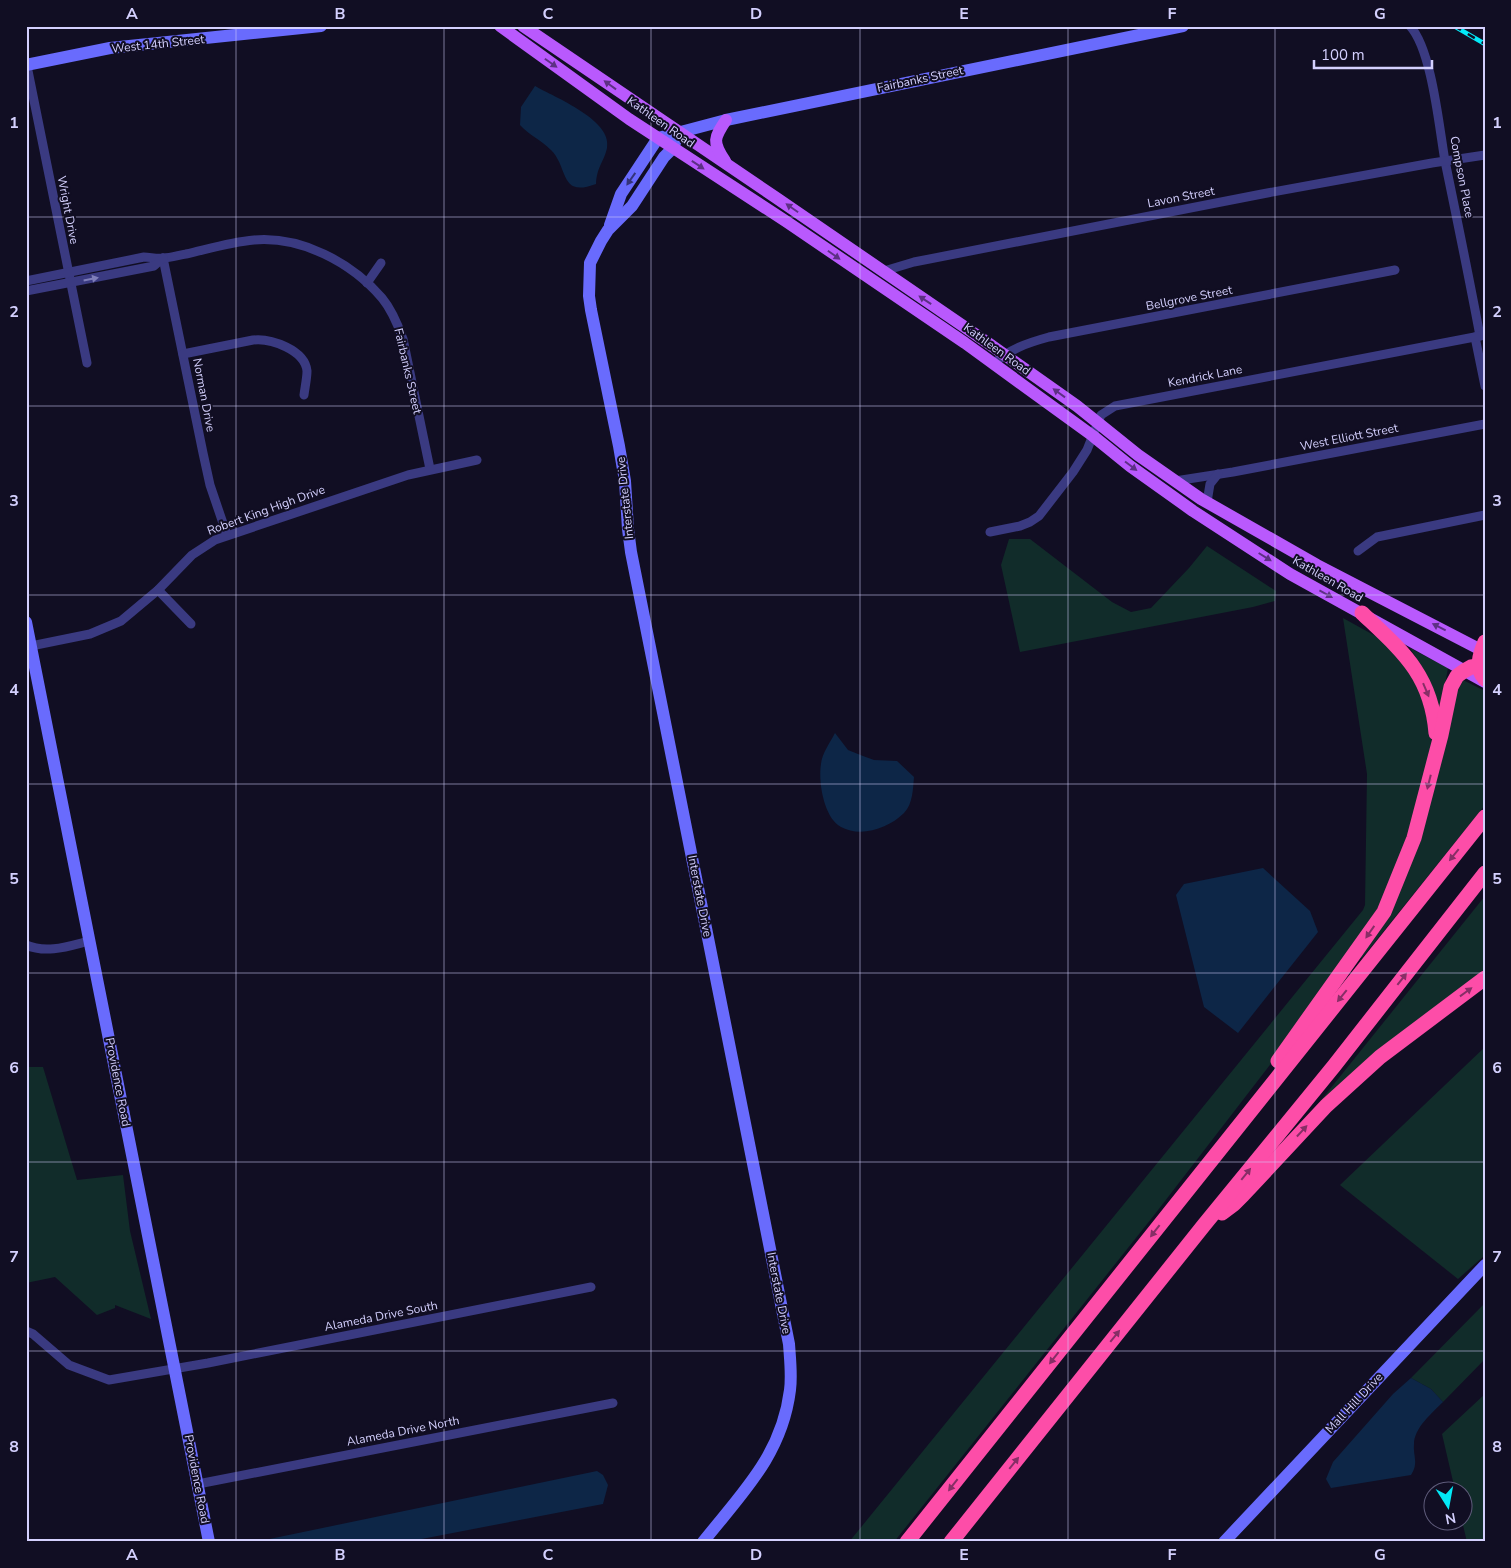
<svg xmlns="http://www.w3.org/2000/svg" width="1511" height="1568" viewBox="0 0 1511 1568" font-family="'Nunito Sans',sans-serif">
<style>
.green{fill:#112c2a}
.water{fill:#0d2647}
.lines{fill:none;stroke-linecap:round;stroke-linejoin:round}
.street{stroke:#3a3a81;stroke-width:9}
.secondary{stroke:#696bfd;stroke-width:12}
.primary{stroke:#b959fd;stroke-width:12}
.highway{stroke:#fd4da8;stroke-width:15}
.rail-casing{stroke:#03e9f7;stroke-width:4.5}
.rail{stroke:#110e23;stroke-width:2.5;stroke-dasharray:8;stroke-linecap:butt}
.oneway{fill:#5d3085}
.oneway2{fill:#34337a}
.oneway3{fill:#7f7eb9}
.oneway4{fill:#872e66}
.grid{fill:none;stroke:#d4d0fe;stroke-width:1;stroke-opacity:0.55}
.labels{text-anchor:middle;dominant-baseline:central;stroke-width:4;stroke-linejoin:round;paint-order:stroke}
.street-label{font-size:12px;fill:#d4d0fe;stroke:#110e23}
.neatline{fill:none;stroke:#d4d0fe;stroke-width:2}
.grid-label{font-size:16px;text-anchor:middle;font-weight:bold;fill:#d4d0fe}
</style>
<rect width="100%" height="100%" fill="#110e23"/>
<g class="green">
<path d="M1009 539H1030L1112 602 1131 612 1151 608 1189 568 1207 546 1276 591 1275 601 1253 607 1020 652 1001 565Z"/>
<path d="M1343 618 1379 638 1415 671 1432 739 1418 808 1383 900 1290 1039 1155 1214 894 1542H849L1363 910 1365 905 1367 774Z"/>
<path d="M1410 648 1448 668 1441 707 1439 709 1426 673Z"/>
<path d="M1463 680 1485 691V805L1362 958 1360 957 1382 921 1454 699Z"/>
<path d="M1485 896V976L1322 1102V1099Z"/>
<path d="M1485 1047V1255L1458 1279 1340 1185Z"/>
<path d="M26 1067H43L77 1180 123 1175 130 1231 151 1319 115 1305V1308L97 1315 55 1277 26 1283Z"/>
<path d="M1485 1303V1359L1443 1402 1431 1389 1411 1378Z"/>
<path d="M1485 1394V1542H1467L1462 1521 1464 1520V1490H1455L1442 1434Z"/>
</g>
<g class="water">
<path d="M535 86C554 97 613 120 607 148 604 162 597 166 596 184 559 198 569 168 551 150 541 140 529 135 520 125L521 107Z"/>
<path d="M835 733 848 750 863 756 874 760 897 761 914 777C913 788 913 804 904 813 889 828 861 838 841 827 824 818 818 782 821 764 822 753 830 743 835 733Z"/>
<path d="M1263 868 1310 911 1318 932 1238 1033 1204 1007 1176 895 1184 884Z"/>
<path d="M1411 1378 1431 1389 1443 1402C1432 1413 1414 1428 1414 1444 1413 1457 1419 1463 1411 1475L1331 1488 1326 1479 1333 1462 1393 1394Z"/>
<path d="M597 1471 603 1475 608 1485 603 1504 406 1542H255Z"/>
</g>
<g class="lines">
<g class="street">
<path d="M1410 26C1432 50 1439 127 1445 161 1457 219 1469 277 1480 336"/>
<path d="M26 61 87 363"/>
<path d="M163 258 203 453 210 485 227 535"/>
<path d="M884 271 914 262 1262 194 1432 163 1485 155"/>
<path d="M26 281 144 257C150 257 157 259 163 258 171 258 179 255 186 254 208 249 231 242 254 240 301 236 351 262 382 298 392 310 398 325 403 339L430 469"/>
<path d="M367 283 381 263"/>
<path d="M26 291 154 266 163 258"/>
<path d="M1475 337 1485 386"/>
<path d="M183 354 253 340C271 338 305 350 307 371 307 378 305 387 304 395"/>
<path d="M993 364C1010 349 1027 343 1049 337L1395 270"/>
<path d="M1175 481 1233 472 1485 424"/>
<path d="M1207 502 1210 484 1218 474"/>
<path d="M990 532 1020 526 1030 522 1039 516 1073 472 1087 450 1101 415 1115 406 1485 335"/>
<path d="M1358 551 1377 537 1485 515"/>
<path d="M158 590 191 624"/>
<path d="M31 646 90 634 121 621 158 590 192 555 215 540 408 475 477 460"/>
<path d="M26 945C47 954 69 946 89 941"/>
<path d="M26 1331 33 1334 69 1365 109 1380 208 1363 591 1287"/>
<path d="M198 1484 613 1403"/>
</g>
<g class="secondary">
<path d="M26 65 110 48 321 26"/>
<path d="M679 132 673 148 664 157 632 206 608 230 601 241 590 263 589 296 591 310 619 446 625 481 628 529 631 552 789 1344C790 1359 792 1375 790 1390 782 1455 742 1493 703 1542"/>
<path d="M610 225 621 194 658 138 726 120 1183 26"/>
<path d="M26 622 209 1542"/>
<path d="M1224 1542 1485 1265"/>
</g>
<g class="primary">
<path d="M500 26 629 119 787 222 965 343 1093 436 1130 466 1193 511 1290 574 1485 682"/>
<path d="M523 26 775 197 988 343 1077 406 1138 455 1201 499 1317 565 1485 652"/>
<path d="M725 161C712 142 714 138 726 120"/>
</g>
<g class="highway">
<path d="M1362 613C1402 651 1431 674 1436 733"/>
<path d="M1485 642C1480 654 1475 669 1485 679"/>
<path d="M1278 1061 1384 912 1414 838 1441 735 1451 687 1457 676 1464 671 1471 667 1485 665"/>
<path d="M1222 1213 1234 1204 1243 1195 1326 1106 1380 1057 1485 978"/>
<path d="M907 1542 1485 817"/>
<path d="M951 1542 1204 1225 1334 1066 1485 873"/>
</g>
<defs>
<path id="rail" d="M1454 26 1485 44"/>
</defs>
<use href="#rail" class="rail-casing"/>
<use href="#rail" class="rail"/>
</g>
<defs><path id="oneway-solid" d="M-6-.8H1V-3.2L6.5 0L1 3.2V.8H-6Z" transform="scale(1.25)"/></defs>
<g class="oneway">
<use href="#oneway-solid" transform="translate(551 63) rotate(35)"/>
<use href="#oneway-solid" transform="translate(610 85) rotate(-144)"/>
<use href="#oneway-solid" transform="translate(698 165) rotate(34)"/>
<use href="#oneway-solid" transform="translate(792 208) rotate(-145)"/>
<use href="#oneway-solid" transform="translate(834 255) rotate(35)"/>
<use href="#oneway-solid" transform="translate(925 300) rotate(-146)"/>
<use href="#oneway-solid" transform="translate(1059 393) rotate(-144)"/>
<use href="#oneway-solid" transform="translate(1131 466) rotate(37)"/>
<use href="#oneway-solid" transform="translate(1265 557) rotate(32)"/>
<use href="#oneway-solid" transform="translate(1326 594) rotate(29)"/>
<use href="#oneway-solid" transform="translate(1439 627) rotate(-153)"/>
</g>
<use class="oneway2" href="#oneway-solid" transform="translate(631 179) rotate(125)"/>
<use class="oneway3" href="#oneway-solid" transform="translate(91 279) rotate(-11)"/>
<g class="oneway4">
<use href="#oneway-solid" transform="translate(1426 690) rotate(67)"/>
<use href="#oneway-solid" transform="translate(1429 782) rotate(104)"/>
<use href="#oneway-solid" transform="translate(1454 855) rotate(129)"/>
<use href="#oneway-solid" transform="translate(1370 932) rotate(125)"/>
<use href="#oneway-solid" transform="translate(1402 979) rotate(-52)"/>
<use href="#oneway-solid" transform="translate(1466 992) rotate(-36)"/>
<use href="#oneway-solid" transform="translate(1342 996) rotate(129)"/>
<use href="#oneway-solid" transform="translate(1302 1131) rotate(-47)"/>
<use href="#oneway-solid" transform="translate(1246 1174) rotate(-51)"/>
<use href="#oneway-solid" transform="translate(1155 1231) rotate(128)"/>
<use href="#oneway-solid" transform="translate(1115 1336) rotate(-51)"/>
<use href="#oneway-solid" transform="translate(1054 1358) rotate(128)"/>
<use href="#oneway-solid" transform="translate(1014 1463) rotate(-51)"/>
<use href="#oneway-solid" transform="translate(953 1485) rotate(128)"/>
</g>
<path class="grid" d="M236 26V1542M444 26V1542M651 26V1542M860 26V1542M1068 26V1542M1275 26V1542M26 217H1485M26 406H1485M26 595H1485M26 784H1485M26 973H1485M26 1162H1485M26 1351H1485"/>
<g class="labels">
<g class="street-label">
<text transform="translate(158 44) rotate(-6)">West 14th Street</text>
<text transform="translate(920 79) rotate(-12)">Fairbanks Street</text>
<text transform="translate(661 122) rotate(35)">Kathleen Road</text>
<text transform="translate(1462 177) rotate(79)">Compson Place</text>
<text transform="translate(1181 197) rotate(-11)">Lavon Street</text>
<text transform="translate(68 210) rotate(79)">Wright Drive</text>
<text transform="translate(1189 298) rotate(-11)">Bellgrove Street</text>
<text transform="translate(997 349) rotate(36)">Kathleen Road</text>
<text transform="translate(408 371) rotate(77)">Fairbanks Street</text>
<text transform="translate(1205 376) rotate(-11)">Kendrick Lane</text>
<text transform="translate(204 395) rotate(79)">Norman Drive</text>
<text transform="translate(1349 437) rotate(-11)">West Elliott Street</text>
<text transform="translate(625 498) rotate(-96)">Interstate Drive</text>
<text transform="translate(266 510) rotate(-20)">Robert King High Drive</text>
<text transform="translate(1328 579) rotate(30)">Kathleen Road</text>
<text transform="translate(700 896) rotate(79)">Interstate Drive</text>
<text transform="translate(118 1082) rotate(79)">Providence Road</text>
<text transform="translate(779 1293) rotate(79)">Interstate Drive</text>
<text transform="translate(381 1316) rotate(-11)">Alameda Drive South</text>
<text transform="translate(1354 1403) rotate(-47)">Mall Hill Drive</text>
<text transform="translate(403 1431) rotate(-11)">Alameda Drive North</text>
<text transform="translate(197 1479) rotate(79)">Providence Road</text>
</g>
</g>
<rect width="1511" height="1568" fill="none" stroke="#110e23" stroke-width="55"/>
<g transform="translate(1448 1506) rotate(169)"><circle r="24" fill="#110e23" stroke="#5f5c7b"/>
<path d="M0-4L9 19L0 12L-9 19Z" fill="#03e9f7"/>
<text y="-8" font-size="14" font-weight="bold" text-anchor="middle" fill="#d4d0fe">N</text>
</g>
<path d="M1314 60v8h118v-8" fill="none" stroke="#d4d0fe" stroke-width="2.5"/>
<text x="1321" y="60" font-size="15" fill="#d4d0fe" stroke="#110e23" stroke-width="4" paint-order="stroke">100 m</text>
<rect x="28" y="28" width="1456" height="1512" class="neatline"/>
<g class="grid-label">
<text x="132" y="19">A</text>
<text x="340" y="19">B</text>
<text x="548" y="19">C</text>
<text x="756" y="19">D</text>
<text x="964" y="19">E</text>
<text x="1172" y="19">F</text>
<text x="1380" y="19">G</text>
<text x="14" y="128">1</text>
<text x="1497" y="128">1</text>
<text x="14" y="317">2</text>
<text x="1497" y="317">2</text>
<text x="14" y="506">3</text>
<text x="1497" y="506">3</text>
<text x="14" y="695">4</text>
<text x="1497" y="695">4</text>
<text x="14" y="884">5</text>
<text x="1497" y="884">5</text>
<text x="14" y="1073">6</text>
<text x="1497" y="1073">6</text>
<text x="14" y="1262">7</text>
<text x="1497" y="1262">7</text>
<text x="14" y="1452">8</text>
<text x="1497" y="1452">8</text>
<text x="132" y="1560">A</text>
<text x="340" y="1560">B</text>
<text x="548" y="1560">C</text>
<text x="756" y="1560">D</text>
<text x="964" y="1560">E</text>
<text x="1172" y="1560">F</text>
<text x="1380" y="1560">G</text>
</g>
</svg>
